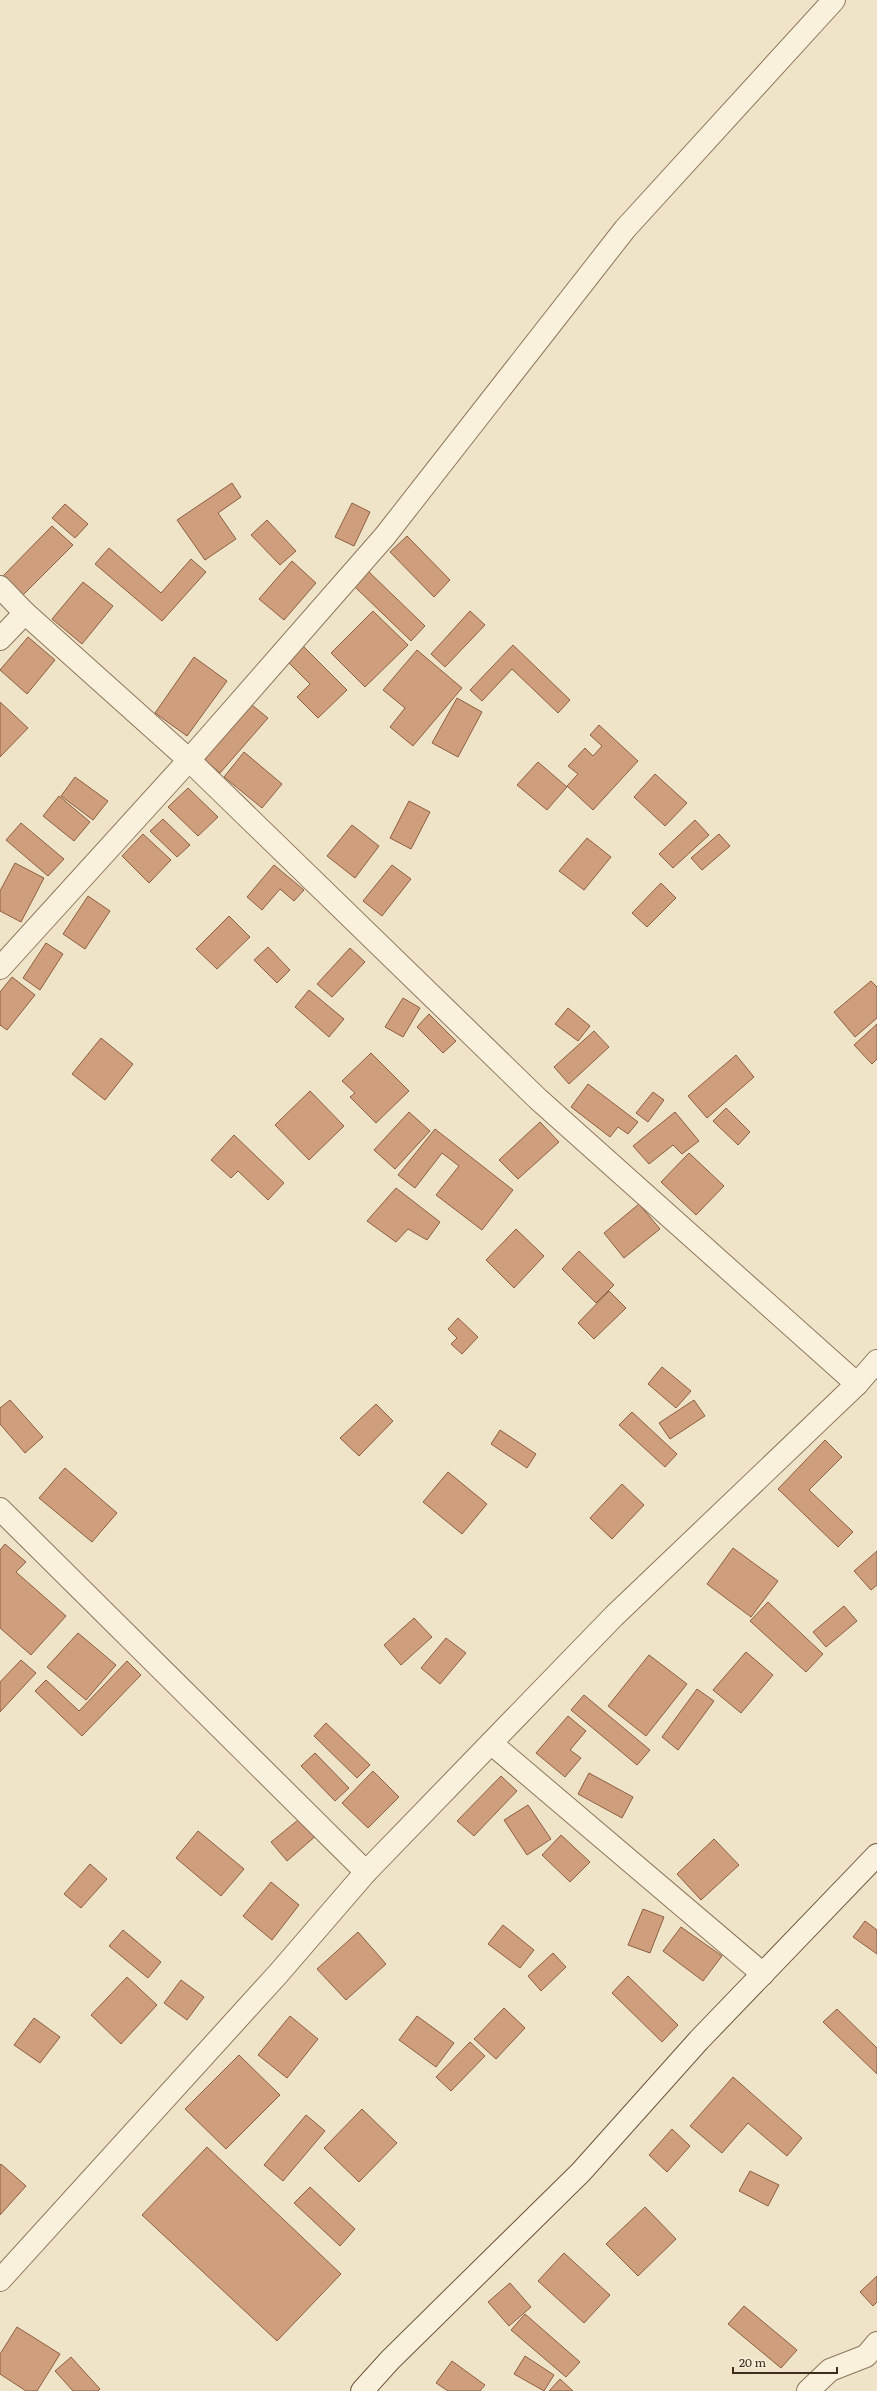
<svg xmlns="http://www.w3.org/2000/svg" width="877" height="2391" viewBox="0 0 877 2391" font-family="Literata,serif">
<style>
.building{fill:#cf9f7d;stroke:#8d5f41}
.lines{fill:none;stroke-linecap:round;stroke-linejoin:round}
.street-casing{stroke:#8d765c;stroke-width:24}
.secondary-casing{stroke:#6f573f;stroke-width:24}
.street{stroke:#faf1dc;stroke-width:22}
.secondary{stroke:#faf1dc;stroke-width:22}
</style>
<rect width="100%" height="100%" fill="#f0e4c8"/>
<g class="building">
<path d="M232 483 241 497 218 513 236 539 205 560 177 520Z"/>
<path d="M352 503 370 512 354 546 335 537Z"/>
<path d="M65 504 88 524 75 538 52 518Z"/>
<path d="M267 520 296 551 280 565 251 535Z"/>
<path d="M52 526 73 545 22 596 2 577Z"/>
<path d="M407 536 450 580 434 597 390 552Z"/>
<path d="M109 548 161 593 191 559 206 572 162 621 95 564Z"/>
<path d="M292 561 316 583 284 620 259 599Z"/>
<path d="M368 571 425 626 411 641 354 586Z"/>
<path d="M83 582 113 606 82 644 52 619Z"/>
<path d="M373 611 408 645 365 687 331 653Z"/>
<path d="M470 611 485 625 445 667 431 654Z"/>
<path d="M28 637 55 660 27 694 0 670Z"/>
<path d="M300 643 347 690 318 718 297 697 310 684 284 658Z"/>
<path d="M513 645 570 700 558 713 512 669 482 701 470 690Z"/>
<path d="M417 650 462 688 413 746 390 727 405 708 383 690Z"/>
<path d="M194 657 227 681 187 736 155 713Z"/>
<path d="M457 698 482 712 458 757 432 743Z"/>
<path d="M0 702 28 728 0 757Z"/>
<path d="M252 705 268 718 220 773 204 759Z"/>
<path d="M599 725 638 761 593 810 567 786 578 774 568 766 585 748 593 756 602 746 590 735Z"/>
<path d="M244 752 282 784 262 808 224 777Z"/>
<path d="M538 762 567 787 547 810 517 785Z"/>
<path d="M655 774 687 803 665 826 634 797Z"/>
<path d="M75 777 108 801 93 820 61 796Z"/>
<path d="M188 788 218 817 198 836 168 807Z"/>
<path d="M59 796 90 822 74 841 43 816Z"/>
<path d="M409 801 430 812 411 849 390 838Z"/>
<path d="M163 819 190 845 177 857 150 831Z"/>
<path d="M695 820 709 835 673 868 659 854Z"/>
<path d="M21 823 64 859 48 876 6 840Z"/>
<path d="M352 825 379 846 355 878 327 856Z"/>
<path d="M143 834 171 860 149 883 122 856Z"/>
<path d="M719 834 730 846 702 870 691 858Z"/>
<path d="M587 838 611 857 584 890 559 871Z"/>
<path d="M15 863 44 878 21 922 0 911V891Z"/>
<path d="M274 865 304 890 294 901 280 889 262 910 247 897Z"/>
<path d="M392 865 411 879 382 916 363 901Z"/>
<path d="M661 883 676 898 647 927 632 913Z"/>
<path d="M88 896 110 911 85 949 63 934Z"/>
<path d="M229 916 250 937 217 969 196 949Z"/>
<path d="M46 943 63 954 40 990 23 978Z"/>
<path d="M268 947 290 970 277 983 254 960Z"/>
<path d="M350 948 365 962 332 997 317 984Z"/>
<path d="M12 977 35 995 7 1030 0 1025V992Z"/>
<path d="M871 981 877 987V1018L855 1037 834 1012Z"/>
<path d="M309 990 344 1019 329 1037 295 1007Z"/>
<path d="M403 998 420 1008 403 1037 385 1027Z"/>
<path d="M568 1008 590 1026 578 1041 555 1024Z"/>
<path d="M429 1014 456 1041 443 1053 417 1027Z"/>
<path d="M877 1024V1059L872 1064 854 1045Z"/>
<path d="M594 1031 609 1047 569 1084 554 1067Z"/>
<path d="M101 1038 133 1064 105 1100 72 1074Z"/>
<path d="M371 1053 409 1091 376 1123 350 1097 355 1093 342 1081Z"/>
<path d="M736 1055 754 1077 707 1118 688 1096Z"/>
<path d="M588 1084 638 1122 628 1134 618 1127 610 1137 571 1107Z"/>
<path d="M310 1091 344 1126 309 1160 275 1125Z"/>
<path d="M653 1092 664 1100 648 1122 636 1113Z"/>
<path d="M726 1108 750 1132 738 1145 713 1121Z"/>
<path d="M409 1112 430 1131 395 1169 374 1150Z"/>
<path d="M675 1112 699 1141 682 1154 673 1145 649 1164 633 1146Z"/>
<path d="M540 1122 559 1142 518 1179 499 1160Z"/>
<path d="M435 1129 513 1190 482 1230 436 1195 459 1166 442 1153 415 1188 398 1175Z"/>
<path d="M234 1135 284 1183 268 1200 238 1171 231 1178 211 1160Z"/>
<path d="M689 1153 724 1186 696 1215 661 1182Z"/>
<path d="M396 1188 440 1222 427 1240 408 1229 396 1242 367 1221Z"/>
<path d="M639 1204 660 1229 624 1258 604 1233Z"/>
<path d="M516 1229 544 1256 514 1288 486 1260Z"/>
<path d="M579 1251 614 1285 596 1303 562 1269Z"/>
<path d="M609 1291 626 1308 594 1339 578 1323Z"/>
<path d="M458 1318 478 1337 462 1354 451 1344 457 1338 448 1329Z"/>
<path d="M662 1367 691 1391 676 1408 648 1384Z"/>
<path d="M10 1400 43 1437 25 1453 0 1424V1408Z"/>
<path d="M694 1400 705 1416 670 1439 659 1423Z"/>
<path d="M376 1404 393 1421 359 1456 340 1438Z"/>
<path d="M632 1412 677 1454 665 1467 619 1425Z"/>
<path d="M500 1430 536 1454 527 1468 491 1444Z"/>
<path d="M825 1440 842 1457 809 1490 853 1532 838 1547 778 1489Z"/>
<path d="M65 1468 117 1513 92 1542 39 1498Z"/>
<path d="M448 1472 487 1504 462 1534 423 1502Z"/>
<path d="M622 1484 644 1505 612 1539 590 1518Z"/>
<path d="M5 1544 26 1562 16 1572 66 1616 31 1655 0 1628V1550Z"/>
<path d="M733 1548 778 1581 751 1617 707 1584Z"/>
<path d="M877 1551V1585L871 1590 854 1571Z"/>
<path d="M768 1602 823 1654 806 1672 750 1621Z"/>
<path d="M844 1606 857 1621 826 1647 813 1632Z"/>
<path d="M414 1618 432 1637 401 1665 384 1645Z"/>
<path d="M78 1633 116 1665 86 1700 47 1667Z"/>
<path d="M446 1638 466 1653 440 1684 421 1668Z"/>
<path d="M746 1652 773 1675 741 1713 713 1690Z"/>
<path d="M649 1655 687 1684 646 1736 608 1706Z"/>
<path d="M21 1660 36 1673 0 1712V1682Z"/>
<path d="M127 1661 141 1675 82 1736 35 1691 46 1680 79 1711Z"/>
<path d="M697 1689 714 1701 678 1750 662 1737Z"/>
<path d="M584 1695 650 1750 637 1765 571 1710Z"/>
<path d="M568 1716 586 1731 570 1750 581 1758 565 1777 536 1753Z"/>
<path d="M326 1723 370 1765 357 1778 314 1736Z"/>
<path d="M315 1753 349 1788 335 1801 301 1766Z"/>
<path d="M373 1771 399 1797 368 1828 342 1803Z"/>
<path d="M589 1773 633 1797 622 1818 578 1794Z"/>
<path d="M501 1776 517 1791 474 1836 457 1821Z"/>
<path d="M528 1805 551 1839 527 1855 504 1820Z"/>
<path d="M303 1816 318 1834 287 1861 271 1842Z"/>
<path d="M198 1831 244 1869 221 1896 176 1858Z"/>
<path d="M561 1835 590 1862 570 1882 542 1855Z"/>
<path d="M714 1839 739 1865 701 1900 677 1874Z"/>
<path d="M90 1864 107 1879 81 1908 64 1894Z"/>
<path d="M271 1882 299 1905 272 1940 243 1916Z"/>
<path d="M643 1909 664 1917 650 1953 628 1945Z"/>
<path d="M865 1921 877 1930V1954L853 1937Z"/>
<path d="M503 1925 534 1950 520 1968 488 1944Z"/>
<path d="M681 1927 722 1956 703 1981 663 1951Z"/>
<path d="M123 1930 161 1962 148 1978 109 1946Z"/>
<path d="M358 1932 386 1964 346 2000 317 1969Z"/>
<path d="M553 1953 566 1967 541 1991 528 1976Z"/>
<path d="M628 1976 678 2025 662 2042 612 1993Z"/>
<path d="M127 1977 157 2005 121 2044 91 2015Z"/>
<path d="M181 1980 204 1997 187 2020 164 2003Z"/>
<path d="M504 2008 525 2028 496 2059 474 2039Z"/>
<path d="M837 2009 877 2048V2074L823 2022Z"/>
<path d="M290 2016 318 2039 287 2078 258 2055Z"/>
<path d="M417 2016 454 2043 436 2067 399 2040Z"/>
<path d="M34 2018 60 2037 40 2063 14 2045Z"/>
<path d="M470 2042 485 2056 451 2091 436 2077Z"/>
<path d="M239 2055 280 2095 226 2149 185 2109Z"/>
<path d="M733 2077 802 2138 787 2156 748 2123 722 2153 690 2126Z"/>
<path d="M362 2109 397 2143 359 2182 324 2148Z"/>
<path d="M306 2115 325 2131 283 2181 264 2165Z"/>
<path d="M672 2129 690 2146 667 2172 649 2155Z"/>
<path d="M207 2147 341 2274 277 2341 142 2215Z"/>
<path d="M1 2164 26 2186 0 2215V2165Z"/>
<path d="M750 2171 779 2185 768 2206 739 2191Z"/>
<path d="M310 2187 355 2229 340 2246 294 2203Z"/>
<path d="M645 2207 676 2239 638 2276 606 2244Z"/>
<path d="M564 2253 610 2295 584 2323 538 2281Z"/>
<path d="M877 2276V2302L873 2306 860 2292Z"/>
<path d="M510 2283 531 2307 509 2326 488 2302Z"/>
<path d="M744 2306 797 2350 781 2368 728 2324Z"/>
<path d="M525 2314 580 2362 566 2377 511 2330Z"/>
<path d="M17 2327 60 2354 37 2391H26L0 2374V2354Z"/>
<path d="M525 2356 554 2375 544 2391 514 2374Z"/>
<path d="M71 2357 100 2389 98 2391H73L55 2371Z"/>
<path d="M452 2361 485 2385 480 2391H448L436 2383Z"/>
<path d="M560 2379 573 2391H549Z"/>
</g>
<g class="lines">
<defs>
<g id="street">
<path d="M0 587 25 613 189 760 538 1099 857 1384"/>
<path d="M0 639 25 613"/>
<path d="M0 968 189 760 385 536 625 229 834 0"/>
<path d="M0 1509 366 1872"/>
<path d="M491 1743 763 1974"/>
<path d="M0 2280 278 1974 366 1872 614 1616 857 1384 877 1361"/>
<path d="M808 2391 830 2370 866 2356 877 2343"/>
</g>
<path id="secondary" d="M362 2391 390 2360 581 2172 699 2040 877 1855"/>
</defs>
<use href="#street" class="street-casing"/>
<use href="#secondary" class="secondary-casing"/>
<use href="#street" class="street"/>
<use href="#secondary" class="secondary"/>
</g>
<path d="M733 2367v6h104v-6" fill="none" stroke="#3d2e20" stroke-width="2"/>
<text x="739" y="2367" font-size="12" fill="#3d2e20" stroke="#f7eed8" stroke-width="3" paint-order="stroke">20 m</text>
</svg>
